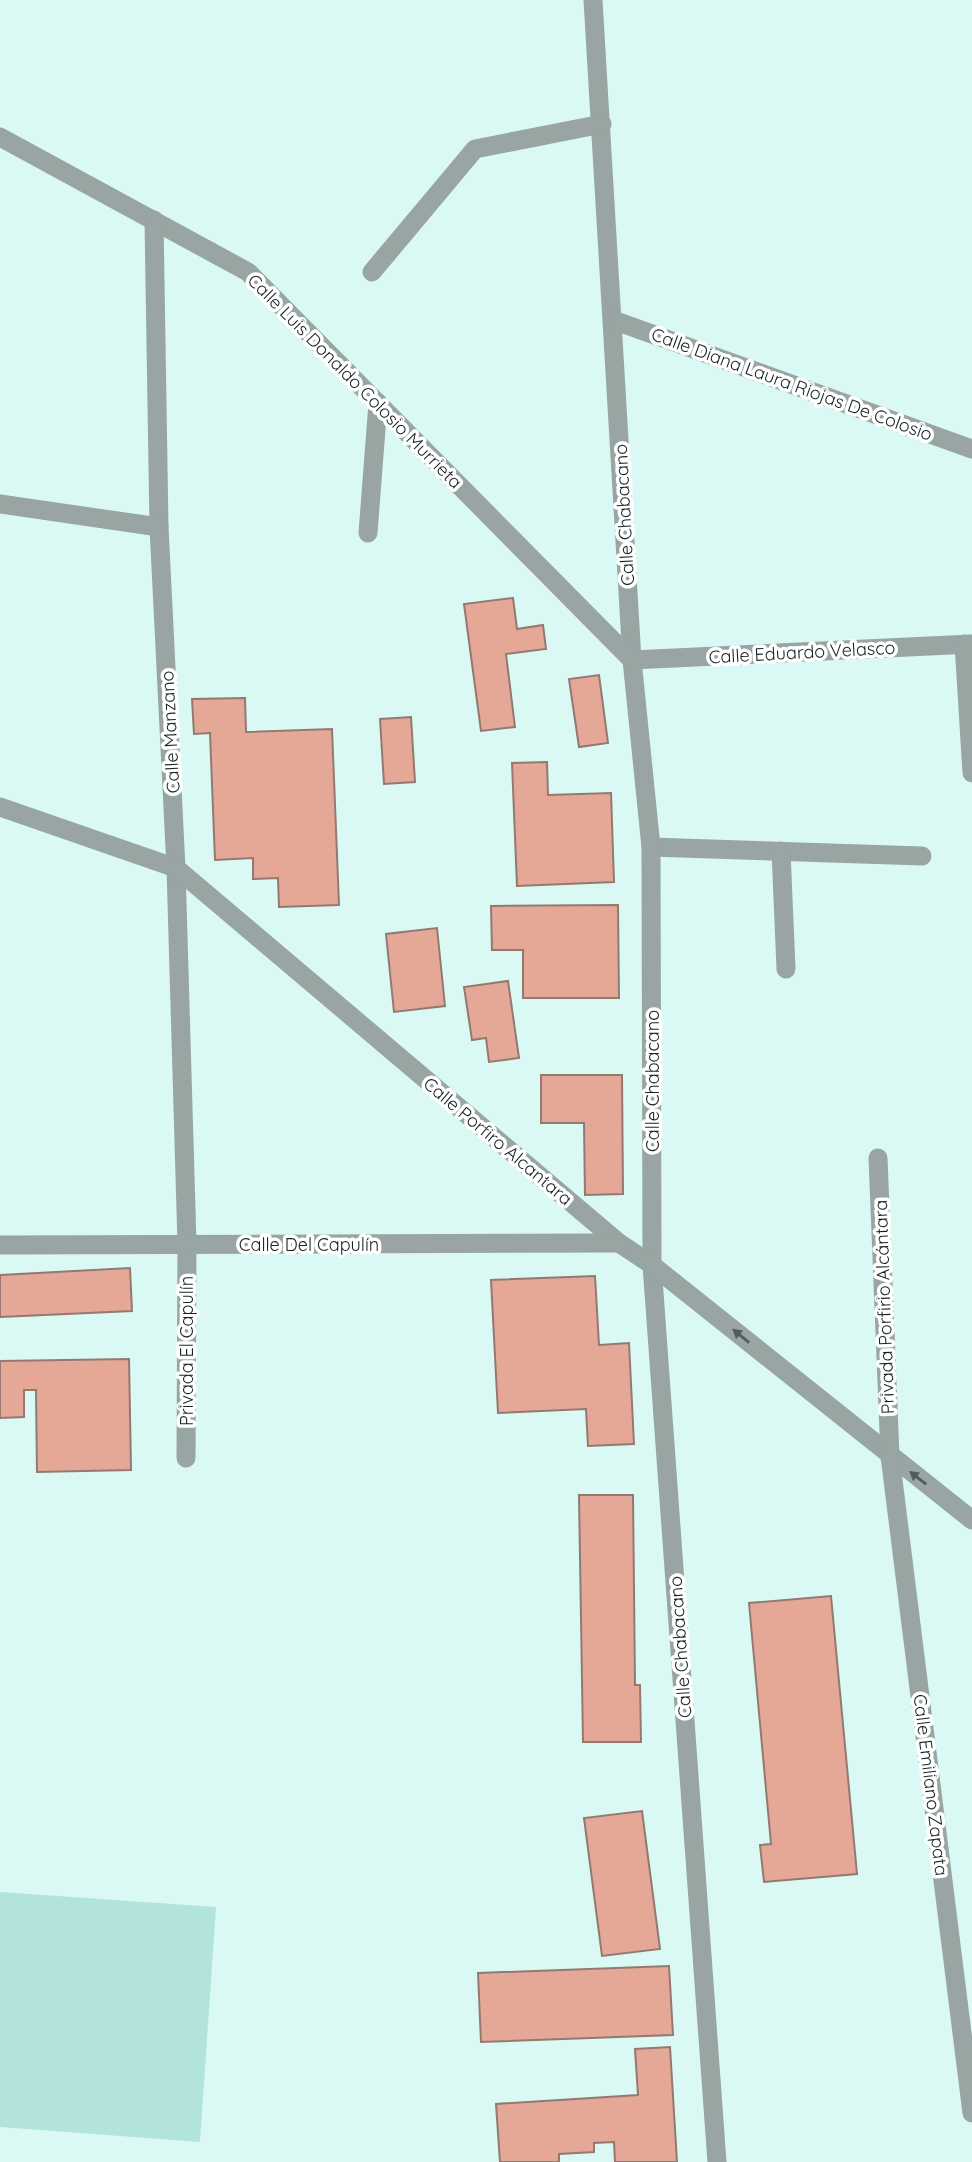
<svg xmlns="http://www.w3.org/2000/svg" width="972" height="2162" viewBox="0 0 972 2162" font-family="Quicksand,sans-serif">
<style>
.green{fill:#b3e4dc}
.building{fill:#e5a896;stroke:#927972;stroke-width:2}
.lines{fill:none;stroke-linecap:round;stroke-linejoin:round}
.pedestrian{stroke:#98a5a3;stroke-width:19}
.minor{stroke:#98a5a3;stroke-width:19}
.oneway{fill:#505d5b}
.labels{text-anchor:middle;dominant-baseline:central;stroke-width:7;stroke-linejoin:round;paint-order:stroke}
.street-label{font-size:18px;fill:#162220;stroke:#fff}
</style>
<rect width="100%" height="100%" fill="#daf9f4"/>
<path class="green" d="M0 1892 216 1907 200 2142 0 2127Z"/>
<g class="building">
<path d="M513 598 517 629 543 625 546 649 506 654 515 727 481 731 464 604Z"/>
<path d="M599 675 608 743 579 747 569 679Z"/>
<path d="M245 698 246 732 332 729 339 905 279 907 278 878 253 879V858L215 860 210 733 194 734 192 699Z"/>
<path d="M411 717 415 782 384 784 380 719Z"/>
<path d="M547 762 548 795 611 793 614 882 517 886 512 763Z"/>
<path d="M618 905 619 998H523V950H492L491 906Z"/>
<path d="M437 928 445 1006 394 1012 386 934Z"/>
<path d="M508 981 519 1058 489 1062 486 1038 472 1040 464 987Z"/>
<path d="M541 1075H622L623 1194 585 1195 584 1123H541Z"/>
<path d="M130 1268 132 1311 0 1317V1275Z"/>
<path d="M595 1276 599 1345 629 1343 634 1444 588 1446 586 1409 498 1413 491 1280Z"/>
<path d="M129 1359 131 1470 37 1472 36 1390H24V1417L0 1418V1361Z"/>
<path d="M579 1495H633L635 1685H640L641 1742H583Z"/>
<path d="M831 1596 857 1874 764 1882 760 1845 771 1844 749 1603Z"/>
<path d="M642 1811 660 1949 602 1956 584 1818Z"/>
<path d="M669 1966 673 2035 481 2042 478 1973Z"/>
<path d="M670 2047 677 2162H615L614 2142 594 2143V2152L559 2154V2162H500L496 2104 638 2095 635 2049Z"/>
</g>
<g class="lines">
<g class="pedestrian">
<path d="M651 847 922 856"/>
<path d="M781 851 786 969"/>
</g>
<g class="minor">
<path d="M593 0 632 660 651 847 652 1265 717 2162"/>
<path d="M0 137 248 272 632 660 972 644"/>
<path d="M154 220 159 527 176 868 187 1244 186 1458"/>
<path d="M372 272 475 149 602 124"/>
<path d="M613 320 972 449"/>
<path d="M0 504 159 527"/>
<path d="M368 533 378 403"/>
<path d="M964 644 972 773"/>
<path d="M0 807 176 868 619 1243 652 1265 972 1520"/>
<path d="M878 1158 890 1456 972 2113"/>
<path d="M0 1245 619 1243"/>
</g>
</g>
<defs><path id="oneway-solid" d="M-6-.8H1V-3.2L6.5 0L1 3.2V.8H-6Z" transform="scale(1.75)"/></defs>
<g class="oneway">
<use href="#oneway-solid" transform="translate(741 1336) rotate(-141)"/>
<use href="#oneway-solid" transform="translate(918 1478) rotate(-142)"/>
</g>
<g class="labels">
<g class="street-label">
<text transform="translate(355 381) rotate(45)">Calle Luis Donaldo Colosio Murrieta</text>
<text transform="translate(792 384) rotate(20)">Calle Diana Laura Riojas De Colosio</text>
<text transform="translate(624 515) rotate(-93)">Calle Chabacano</text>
<text transform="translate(802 652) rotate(-3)">Calle Eduardo Velasco</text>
<text transform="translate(170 732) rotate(-93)">Calle Manzano</text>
<text transform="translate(652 1081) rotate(-90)">Calle Chabacano</text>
<text transform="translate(498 1141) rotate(40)">Calle Porfiro Alcantara</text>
<text x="309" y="1244">Calle Del Capulín</text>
<text transform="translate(884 1307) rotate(-92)">Privada Porfirio Alcántara</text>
<text transform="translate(186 1351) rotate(-90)">Privada El Capulín</text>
<text transform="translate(680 1647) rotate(-94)">Calle Chabacano</text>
<text transform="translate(931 1785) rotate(83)">Calle Emiliano Zapata</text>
</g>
</g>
</svg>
